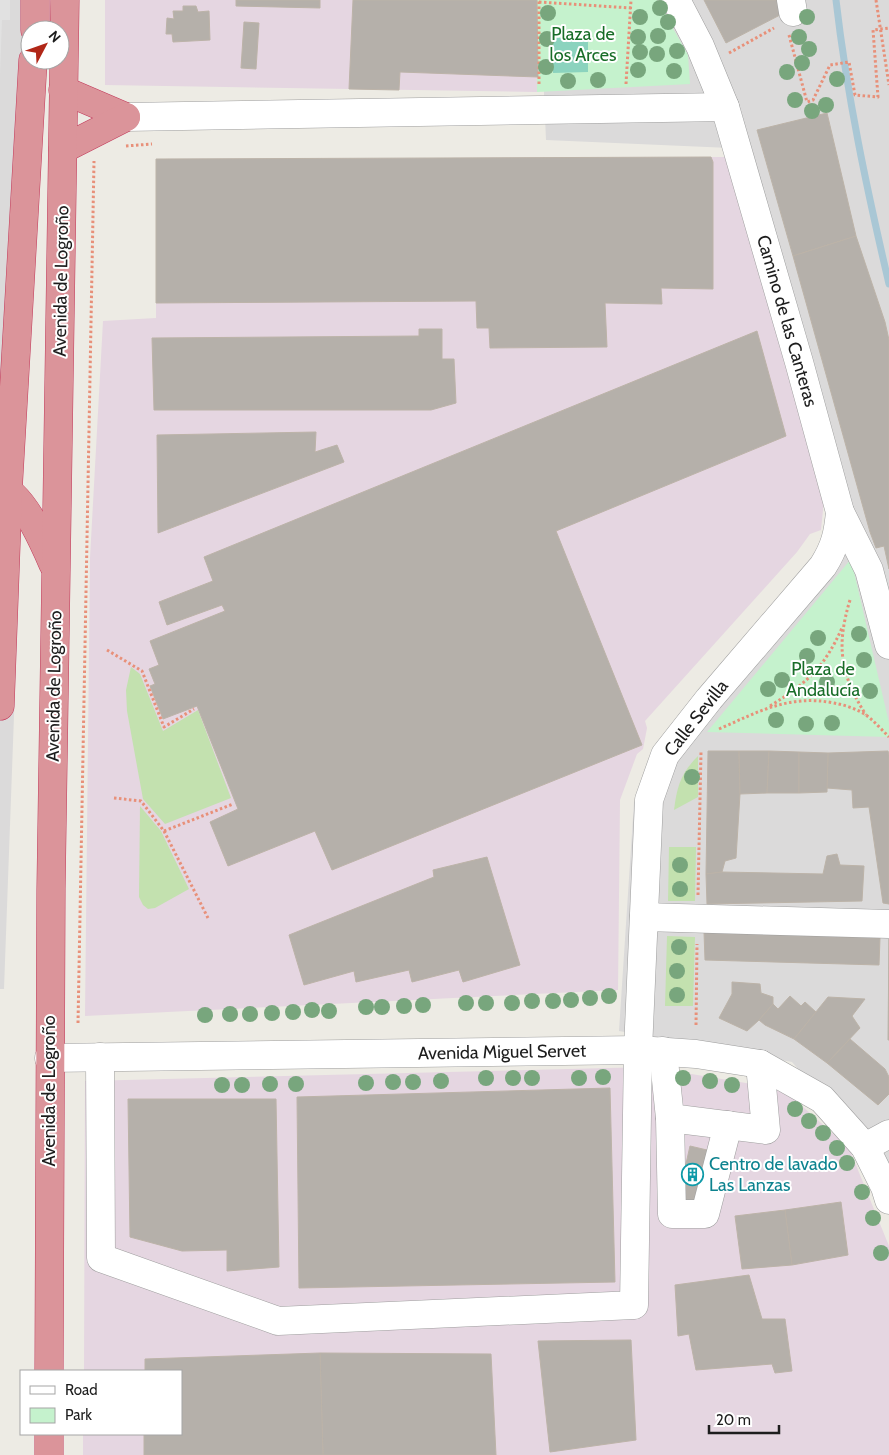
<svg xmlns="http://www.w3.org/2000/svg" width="889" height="1455" viewBox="0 0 889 1455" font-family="Cabin,sans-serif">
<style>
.residential{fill:#dbdada}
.industrial{fill:#e5d6e1}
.grass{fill:#c3e1af}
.park{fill:#c5f2cd}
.pitch{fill:#8bd3be}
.parking{fill:#e1e1e1}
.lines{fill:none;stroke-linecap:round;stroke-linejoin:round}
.stream{stroke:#a9c7d5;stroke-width:7}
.building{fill:#b5b0aa;stroke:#bcb3a8}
.minor-casing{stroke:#9e9e9e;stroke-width:29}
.highway-casing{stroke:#c2395a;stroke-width:29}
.path{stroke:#e89079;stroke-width:3;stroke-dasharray:2.5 2.5;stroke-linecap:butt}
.minor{stroke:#fff;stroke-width:28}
.highway{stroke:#db949a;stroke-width:28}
.tree{fill:#78a67d}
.labels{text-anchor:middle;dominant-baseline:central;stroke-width:4;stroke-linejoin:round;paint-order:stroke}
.park-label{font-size:18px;fill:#186d28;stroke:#fff}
.street-label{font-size:18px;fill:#1d1d1d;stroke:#fff}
.culture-label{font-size:18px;fill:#0d838f;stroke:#fff;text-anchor:start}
</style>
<rect width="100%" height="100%" fill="#edebe4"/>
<g class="residential">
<path d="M0 0H40L30 30V60H38L4 989H0Z"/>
<path d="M540 0H889V1175L792 1062 619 1031 634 802 843 550 730 148 546 140Z"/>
</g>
<g class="industrial">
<path d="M105 0H537V92L105 85Z"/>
<path d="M727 157 825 490 821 530 810 534 797 552 645 721 647 728 643 749 637 754 620 800 618 990 85 1016 90 558 103 321 156 318V159Z"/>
<path d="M649 1067 783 1089 849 1148 889 1246V1455H83V1434H181V1371H84L85 1081Z"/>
</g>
<g class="grass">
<path d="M131 667 140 674 163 731 198 710 231 798 165 824 143 799 127 711 126 690Z"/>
<path d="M698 756V797L674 810C677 786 681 773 698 756Z"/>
<path d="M140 806 161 831 189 889 155 908 148 909 143 905 139 897Z"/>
<path d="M669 847H696L695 901H668Z"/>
<path d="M667 936 695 937 693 1006H665Z"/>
</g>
<g class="park">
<path d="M536 0H657L688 55 690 84 537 92Z"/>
<path d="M851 559 889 723V737L707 732Z"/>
</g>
<path class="pitch" d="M553 38H588V72L553 73Z"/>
<path class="parking" d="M0 0H10V20H2L0 75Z"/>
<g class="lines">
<path class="stream" d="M836 0C847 96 867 190 889 284"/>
</g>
<g class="building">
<path d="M236 0H320V8L236 6Z"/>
<path d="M353 0H537L538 77 400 72 399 90 349 89Z"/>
<path d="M704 0H778L780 15 726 43Z"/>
<path d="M183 6H196L198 12 209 11 210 40 173 42 172 34H166L167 18 174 19 173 11H183Z"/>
<path d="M244 22 259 23 256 69 241 68Z"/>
<path d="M827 113 856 236 793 256 757 130Z"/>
<path d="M711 157 713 162V289L661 288 662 304 605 303 607 347 490 348 489 328H477L476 301 156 303V159Z"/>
<path d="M856 236 885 322 889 340V569L884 546 876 548 870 532 793 256Z"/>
<path d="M419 329H442V359H454L456 403 431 410H154L152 338 419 336Z"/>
<path d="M757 331 786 436 556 531 642 745 332 870 315 831 228 866 210 822 238 809 197 706 163 719 150 686 155 684 149 669 159 665 150 641 225 611 222 605 167 625 159 602 213 581 204 557Z"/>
<path d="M316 432 315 452 337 445 344 462 158 533 157 435Z"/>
<path d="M708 751H739L740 794 736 858 725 861 722 872 706 874Z"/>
<path d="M739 751H769L767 793 740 794Z"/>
<path d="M769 751 799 752V793H767Z"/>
<path d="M888 751 889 755V904L883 903 869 807 853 808 852 790 827 788 828 753Z"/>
<path d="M799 752 828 753 827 792 799 793Z"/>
<path d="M837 854 840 865 864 866 862 901 707 904 706 874 722 872 823 874 827 856Z"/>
<path d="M487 857 520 965 463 982 459 970 412 982 409 970 356 982 354 971 304 985 289 935 434 877 433 870Z"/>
<path d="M704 932 880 938 879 965 705 960Z"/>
<path d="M889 939V1040H888Z"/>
<path d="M732 982 760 984 761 993 773 997V1004L759 1020 747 1031 719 1018 732 994Z"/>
<path d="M790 996 801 1006 805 1002 816 1012 794 1039 765 1025 759 1020 773 1004 778 1009Z"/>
<path d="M828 997 865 999 852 1016 860 1028 827 1063 794 1039Z"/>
<path d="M850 1039 885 1069 889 1077V1094L878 1105 827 1063Z"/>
<path d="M610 1088 615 1282 299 1288 297 1097Z"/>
<path d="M128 1099H276L279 1267 227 1271V1250L182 1251 130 1237Z"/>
<path d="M690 1146 707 1150 697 1205 678 1199Z"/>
<path d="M841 1202 848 1255 792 1265 785 1210Z"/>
<path d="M785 1210 792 1265 742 1269 735 1216Z"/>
<path d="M749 1275 762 1319H785L792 1371 775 1373 772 1364 696 1370 689 1334 678 1336 675 1285Z"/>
<path d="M631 1340 636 1440 550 1452 538 1341Z"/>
<path d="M320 1353 491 1354 496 1455H323Z"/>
<path d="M320 1353 323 1455H144V1434H181V1371H145V1359Z"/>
</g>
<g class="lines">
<defs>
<g id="minor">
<path d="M676 0 700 46 725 107 799 362 840 512 869 570 889 645"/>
<path d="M791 0 793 12"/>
<path d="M126 117 725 107"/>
<path d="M644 917 889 924"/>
<path d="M663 1051 670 1118 766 1130 760 1064"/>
<path d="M100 1057 101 1258 278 1321 634 1305 638 1050 649 800 665 755 709 699 823 566C835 547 838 534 840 512"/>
<path d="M49 1058 638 1050 696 1054 760 1064 822 1099 865 1147 885 1187 889 1200"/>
<path d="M670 1118 672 1214H705L728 1125"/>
<path d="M865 1147 889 1134"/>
</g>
<g id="highway">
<path d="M35 0V30"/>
<path d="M63 90 126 117"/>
<path d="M63 149 126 117"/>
<path d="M0 487C23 494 44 543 53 564"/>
<path d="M0 706 8 490 33 60"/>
<path d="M49 1371 51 889 65 0"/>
<path d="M49 1455V1434"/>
</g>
</defs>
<use href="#minor" class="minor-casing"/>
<use href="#highway" class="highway-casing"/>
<g class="path">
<path d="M876 0 889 85"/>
<path d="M539 2 631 8"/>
<path d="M789 35 807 102 813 100 830 65 849 62 855 95 878 97 873 30 889 28"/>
<path d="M729 53 774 28"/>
<path d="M539 84V0"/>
<path d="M626 84 631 0"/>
<path d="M126 146 152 144"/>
<path d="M850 600C836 646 840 674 866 715"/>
<path d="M107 650 142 671 164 727 194 709"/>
<path d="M770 706C807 683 824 668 842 628"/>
<path d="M719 729C758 712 789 694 834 703 845 705 857 709 866 715 874 721 882 730 889 737"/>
<path d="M114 798 141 801 164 831 208 918"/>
<path d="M164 831 233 804"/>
<path d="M698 895 701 752"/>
<path d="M78 1023 94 161"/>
<path d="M696 1025 697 944"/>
</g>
<use href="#minor" class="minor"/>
<use href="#highway" class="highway"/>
</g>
<g class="tree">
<circle cx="660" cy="8" r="8"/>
<circle cx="548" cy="13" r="8"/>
<circle cx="640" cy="17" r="8"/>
<circle cx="807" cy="17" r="8"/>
<circle cx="668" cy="22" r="8"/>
<circle cx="658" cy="36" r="8"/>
<circle cx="638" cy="37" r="8"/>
<circle cx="799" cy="37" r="8"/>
<circle cx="547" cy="39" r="8"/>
<circle cx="809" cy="49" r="8"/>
<circle cx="677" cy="51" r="8"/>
<circle cx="640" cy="52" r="8"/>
<circle cx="657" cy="54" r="8"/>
<circle cx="802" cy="63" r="8"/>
<circle cx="546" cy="67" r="8"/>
<circle cx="638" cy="70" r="8"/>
<circle cx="674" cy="71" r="8"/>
<circle cx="787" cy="72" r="8"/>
<circle cx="837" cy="79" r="8"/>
<circle cx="598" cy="80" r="8"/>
<circle cx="568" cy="81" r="8"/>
<circle cx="795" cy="100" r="8"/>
<circle cx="826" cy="105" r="8"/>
<circle cx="812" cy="111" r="8"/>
<circle cx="859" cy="634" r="8"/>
<circle cx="818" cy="638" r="8"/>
<circle cx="807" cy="656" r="8"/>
<circle cx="864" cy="660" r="8"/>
<circle cx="782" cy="680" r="8"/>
<circle cx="827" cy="682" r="8"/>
<circle cx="768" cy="689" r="8"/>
<circle cx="870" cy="691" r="8"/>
<circle cx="776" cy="720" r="8"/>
<circle cx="832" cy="723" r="8"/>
<circle cx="806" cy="724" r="8"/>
<circle cx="692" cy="777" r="8"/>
<circle cx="680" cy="865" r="8"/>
<circle cx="680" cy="889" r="8"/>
<circle cx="679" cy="947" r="8"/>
<circle cx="677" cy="971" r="8"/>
<circle cx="677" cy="995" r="8"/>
<circle cx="609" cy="996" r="8"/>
<circle cx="590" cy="998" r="8"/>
<circle cx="571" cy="1000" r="8"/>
<circle cx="532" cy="1001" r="8"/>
<circle cx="553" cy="1001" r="8"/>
<circle cx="466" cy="1003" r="8"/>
<circle cx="486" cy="1003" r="8"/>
<circle cx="512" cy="1003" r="8"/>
<circle cx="423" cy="1005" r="8"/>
<circle cx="404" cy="1006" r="8"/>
<circle cx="366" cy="1007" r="8"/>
<circle cx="382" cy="1007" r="8"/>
<circle cx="312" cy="1010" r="8"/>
<circle cx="329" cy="1011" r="8"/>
<circle cx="293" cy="1012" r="8"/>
<circle cx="272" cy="1013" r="8"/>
<circle cx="230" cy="1014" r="8"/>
<circle cx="250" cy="1014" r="8"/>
<circle cx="205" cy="1015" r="8"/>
<circle cx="603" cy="1077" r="8"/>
<circle cx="486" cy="1078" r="8"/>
<circle cx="513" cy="1078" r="8"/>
<circle cx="532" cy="1078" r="8"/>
<circle cx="579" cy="1078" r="8"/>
<circle cx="683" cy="1078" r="8"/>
<circle cx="441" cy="1081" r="8"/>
<circle cx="710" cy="1081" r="8"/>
<circle cx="393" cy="1082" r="8"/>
<circle cx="413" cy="1082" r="8"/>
<circle cx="366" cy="1083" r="8"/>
<circle cx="270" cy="1084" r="8"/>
<circle cx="296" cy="1084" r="8"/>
<circle cx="222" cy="1085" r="8"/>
<circle cx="242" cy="1085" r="8"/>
<circle cx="732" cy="1085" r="8"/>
<circle cx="795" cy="1109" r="8"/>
<circle cx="809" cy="1121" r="8"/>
<circle cx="823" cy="1133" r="8"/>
<circle cx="837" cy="1148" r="8"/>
<circle cx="847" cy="1163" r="8"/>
<circle cx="862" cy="1192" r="8"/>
<circle cx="873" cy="1218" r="8"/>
<circle cx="881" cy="1253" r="8"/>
</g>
<defs>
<symbol id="building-ring" viewBox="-11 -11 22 22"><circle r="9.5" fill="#fff" stroke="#0f9aa8" stroke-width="1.5"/><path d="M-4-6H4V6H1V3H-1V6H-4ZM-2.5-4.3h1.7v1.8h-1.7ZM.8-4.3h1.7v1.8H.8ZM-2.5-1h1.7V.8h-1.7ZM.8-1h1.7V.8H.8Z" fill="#0f9aa8"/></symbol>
</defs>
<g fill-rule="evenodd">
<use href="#building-ring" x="680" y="1162" width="25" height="25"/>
</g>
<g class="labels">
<g class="park-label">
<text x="583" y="34">Plaza de<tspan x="583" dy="21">los Arces</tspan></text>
<text x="823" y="669">Plaza de<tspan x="823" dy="21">Andalucía</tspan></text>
</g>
<g class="street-label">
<text transform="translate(61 281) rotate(-89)">Avenida de Logroño</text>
<text transform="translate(787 321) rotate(74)">Camino de las Canteras</text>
<text transform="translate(54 686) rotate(-89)">Avenida de Logroño</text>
<text transform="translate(696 718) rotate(-52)">Calle Sevilla</text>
<text transform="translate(502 1052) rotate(-1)">Avenida Miguel Servet</text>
<text transform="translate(49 1091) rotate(-90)">Avenida de Logroño</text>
</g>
<g class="culture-label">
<text x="709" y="1164">Centro de lavado<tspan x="709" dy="21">Las Lanzas</tspan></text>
</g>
</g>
<rect x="20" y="1370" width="162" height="65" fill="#ffffff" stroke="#a5a5a5"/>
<rect x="30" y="1386" width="25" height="8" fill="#ffffff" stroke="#a5a5a5"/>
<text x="65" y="1395" font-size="15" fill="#1d1d1d">Road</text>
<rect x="30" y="1408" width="25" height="15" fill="#c5f2cd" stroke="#a5a5a5"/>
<text x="65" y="1420" font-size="15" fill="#1d1d1d">Park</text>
<g transform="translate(45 45) rotate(49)"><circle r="24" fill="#ffffff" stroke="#a5a5a5"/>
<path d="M0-4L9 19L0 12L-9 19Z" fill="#b12718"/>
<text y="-8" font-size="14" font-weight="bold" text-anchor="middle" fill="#1d1d1d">N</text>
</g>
<path d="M709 1425v8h70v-8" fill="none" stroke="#1d1d1d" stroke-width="2.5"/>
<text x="716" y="1425" font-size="15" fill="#1d1d1d" stroke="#ffffff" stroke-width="4" paint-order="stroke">20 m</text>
</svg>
